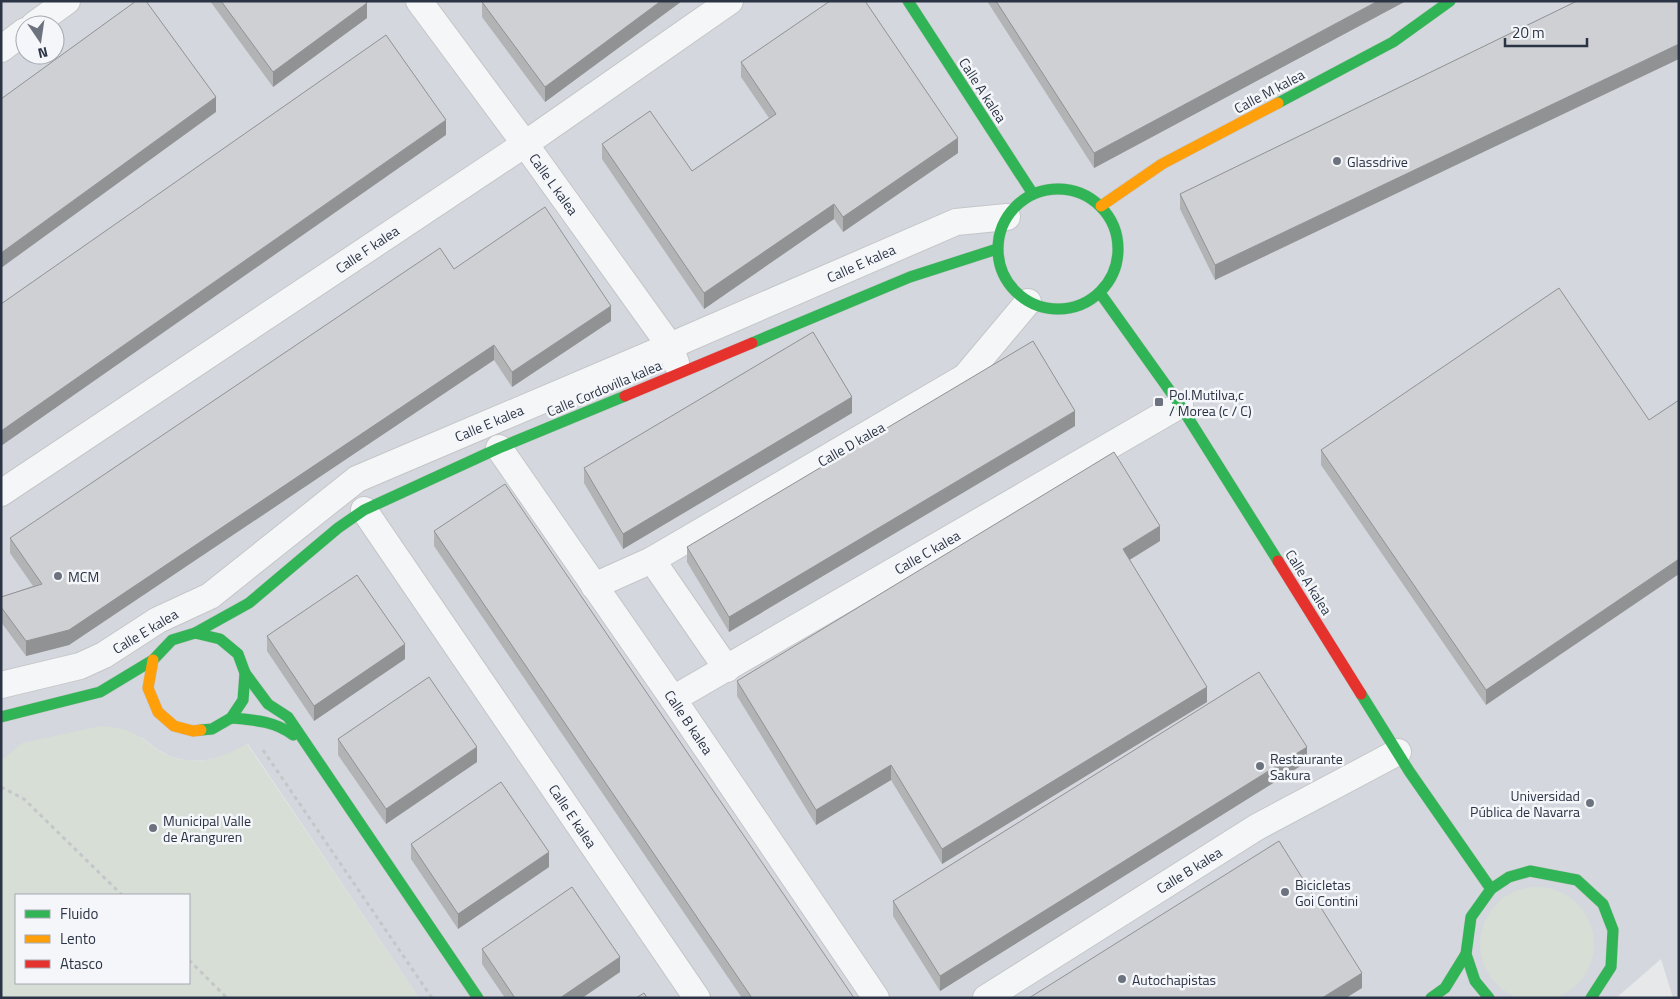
<svg xmlns="http://www.w3.org/2000/svg" width="1680" height="999" viewBox="0 0 1680 999" font-family="'Titillium Web',sans-serif">
<style>
.built{fill:#d4d7dd;fill-rule:evenodd}
.green{fill:#d6ded6;fill-rule:evenodd}
.lines{fill:none;stroke-linecap:round;stroke-linejoin:round}
.street-casing{stroke:#c4c6c8;stroke-width:28}
.fast-casing{stroke:#c4c6c8;stroke-width:12}
.slow-casing{stroke:#c4c6c8;stroke-width:12}
.jam-casing{stroke:#c4c6c8;stroke-width:12}
.path{stroke:#c5c6ca;stroke-width:3;stroke-dasharray:4 4;stroke-linecap:butt}
.street{stroke:#f5f6f7;stroke-width:26}
.fast{stroke:#30b455;stroke-width:11}
.slow{stroke:#ff9f0a;stroke-width:11}
.jam{stroke:#e5322d;stroke-width:11}
.wall{fill:#b1b3b5}
.shaded-wall{fill:#909294}
.building{fill:#ced0d3;stroke:#909294}
.poi-dot{fill:#6c737f;stroke:#f4f6f9;stroke-width:2}
.labels{text-anchor:middle;dominant-baseline:central;stroke-width:5;stroke-linejoin:round;paint-order:stroke}
.street-label{font-size:14px;fill:#2b3445;stroke:#f4f6f9}
.poi-label{font-size:14px;fill:#2b3445;stroke:#f4f6f9;text-anchor:start}
</style>
<rect width="100%" height="100%" fill="#e6e8ea"/>
<path class="built" d="M1 1H1679V998H1673L1661 959 1616 998H419L248 744 225 756 206 760 188 761 172 757 158 750 141 737 1 761ZM25 25H55V55H25Z"/>
<g class="green">
<path d="M100 726C116 727 130 729 143 739 149 743 154 748 159 751 191 769 218 760 247 744L419 998H1V761L22 743ZM16 895H189V983H16Z"/>
<circle cx="1537" cy="944" r="57"/>
</g>
<g class="lines">
<defs>
<g id="street">
<path d="M419 1 525 144 670 346 676 363"/>
<path d="M34 25 67 1"/>
<path d="M1 49 25 31"/>
<path d="M499 448 673 699 876 998"/>
<path d="M1 493 525 144 730 1"/>
<path d="M364 510 697 998"/>
<path d="M652 560 727 669"/>
<path d="M594 586 652 560 965 377 1028 302"/>
<path d="M1 685 80 666 104 655 158 620 210 596 357 479 670 346 956 222 1007 217"/>
<path d="M673 699 1180 405"/>
<path d="M986 998 1257 827 1398 752"/>
</g>
<g id="fast">
<path d="M908 1 1033 194"/>
<path d="M1278 103 1393 42 1450 1"/>
<circle cx="1058" cy="249" r="60"/>
<path d="M1100 293 1180 405 1278 561"/>
<path d="M752 343 910 277 997 249"/>
<path d="M195 633 249 603 338 528 364 510 499 448 625 396"/>
<path d="M245 673 268 704 288 717 478 998"/>
<path d="M1361 694 1409 771 1491 889"/>
<path d="M1 717 100 692 153 660 172 640 195 633 220 639 238 654 245 673 243 700 231 718 212 729 201 730"/>
<path d="M231 718C254 720 275 721 293 735"/>
<path d="M1431 998 1445 988 1466 954"/>
<path d="M1489 998 1475 981 1466 954 1471 917 1491 889 1509 877 1530 871 1577 880 1603 904 1613 930 1611 967 1591 998"/>
</g>
<g id="slow">
<path d="M1101 206 1162 164 1278 103"/>
<path d="M153 660 148 688 158 712 174 726 193 731 201 730"/>
</g>
<g id="jam">
<path d="M625 396 752 343"/>
<path d="M1278 561 1361 694"/>
</g>
</defs>
<use href="#street" class="street-casing"/>
<use href="#fast" class="fast-casing"/>
<use href="#slow" class="slow-casing"/>
<use href="#jam" class="jam-casing"/>
<g class="path">
<path d="M263 750 432 998"/>
<path d="M1 787 24 799 122 895"/>
<path d="M189 960 227 998"/>
</g>
<use href="#street" class="street"/>
<use href="#fast" class="fast"/>
<use href="#slow" class="slow"/>
<use href="#jam" class="jam"/>
</g>
<g class="wall">
<path d="M210 1H366L367 18 273 87Z"/>
<path d="M483 1H682L545 102 482 17V2Z"/>
<path d="M987 1H1406L1094 168Z"/>
<path d="M1577 1 1215 280 1180 209V194Z"/>
<path d="M741 62 958 153 843 232 834 219 704 309 602 159V144L692 171 769 118 741 77Z"/>
<path d="M454 269 611 321 512 387 494 360 69 645 26 656 1 622V597L33 586 10 553V538Z"/>
<path d="M852 413 623 549 584 483V468Z"/>
<path d="M1649 420 1486 705 1321 465V450Z"/>
<path d="M1075 426 729 632 687 562V547Z"/>
<path d="M434 531 854 998H742L434 546Z"/>
<path d="M1160 541 1129 560 1207 702 942 864 891 780 816 825 737 696V681Z"/>
<path d="M267 636 405 659 314 721 267 651Z"/>
<path d="M338 739 477 762 386 824 338 755Z"/>
<path d="M1307 762 940 991 893 916V901Z"/>
<path d="M411 844 549 867 458 929 411 859Z"/>
<path d="M482 949 620 972 582 998H505L482 964Z"/>
</g>
<g class="shaded-wall">
<path d="M661 1H682L545 102V87Z"/>
<path d="M1378 1H1406L1094 168V153Z"/>
<path d="M367 3V18L273 87V72Z"/>
<path d="M1679 44V59L1215 280V265Z"/>
<path d="M216 97V112L1 268V253Z"/>
<path d="M446 120V135L1 446V431Z"/>
<path d="M958 138V153L843 232V217Z"/>
<path d="M834 204V219L704 309V293Z"/>
<path d="M611 306V321L512 387V372Z"/>
<path d="M494 345V360L69 645 26 656V641Z"/>
<path d="M852 397V413L623 549V534Z"/>
<path d="M1075 411V426L729 632V617Z"/>
<path d="M1160 526V541L1123 564V549Z"/>
<path d="M1679 559V574L1486 705V690Z"/>
<path d="M405 644V659L314 721V706Z"/>
<path d="M1207 687V702L942 864V849Z"/>
<path d="M477 747V762L386 824V809Z"/>
<path d="M1307 747V762L940 991V976Z"/>
<path d="M891 765V780L816 825V810Z"/>
<path d="M549 852V867L458 929V914Z"/>
<path d="M620 957V972L582 998H560Z"/>
<path d="M1362 973V988L1346 998H1322Z"/>
</g>
<g class="building">
<path d="M136 1H146L216 97 1 253V99Z"/>
<path d="M221 1H366L367 3 273 72Z"/>
<path d="M483 1H661L545 87 482 2Z"/>
<path d="M830 1H865L958 138 843 217 834 204 704 293 602 144 650 111 692 171 776 114 741 62Z"/>
<path d="M996 1H1378L1094 153Z"/>
<path d="M1577 1H1679V44L1215 265 1180 194Z"/>
<path d="M386 35 446 120 1 431V304Z"/>
<path d="M545 207 611 306 512 372 494 345 69 630 26 641 1 607V597L42 584 10 538 440 248 454 269Z"/>
<path d="M1559 288 1649 420 1679 400V559L1486 690 1321 450Z"/>
<path d="M813 332 852 397 623 534 584 468Z"/>
<path d="M1033 341 1075 411 729 617 687 547Z"/>
<path d="M1114 452 1160 526 1123 549 1207 687 942 849 891 765 816 810 737 681Z"/>
<path d="M505 484 854 998H752L434 531Z"/>
<path d="M357 575 405 644 314 706 267 636Z"/>
<path d="M1259 672 1307 747 940 976 893 901Z"/>
<path d="M429 677 477 747 386 809 338 739Z"/>
<path d="M501 782 549 852 458 914 411 844Z"/>
<path d="M1279 841 1362 973 1322 998H1029Z"/>
<path d="M572 887 620 957 560 998H515L482 949Z"/>
<path d="M644 993 647 998H636Z"/>
</g>
<g class="poi-dot">
<circle cx="1337" cy="161" r="5"/>
<rect x="1154" y="397" width="10" height="10" rx="2.5"/>
<circle cx="58" cy="576" r="5"/>
<circle cx="1260" cy="766" r="5"/>
<circle cx="1590" cy="803" r="5"/>
<circle cx="153" cy="828" r="5"/>
<circle cx="1285" cy="892" r="5"/>
<circle cx="1122" cy="979" r="5"/>
</g>
<g class="labels">
<g class="street-label">
<text transform="translate(983 90) rotate(57)">Calle A kalea</text>
<text transform="translate(1269 91) rotate(-28)">Calle M kalea</text>
<text transform="translate(554 184) rotate(54)">Calle L kalea</text>
<text transform="translate(367 249) rotate(-34)">Calle F kalea</text>
<text transform="translate(861 263) rotate(-24)">Calle E kalea</text>
<text transform="translate(604 388) rotate(-23)">Calle Cordovilla kalea</text>
<text transform="translate(489 423) rotate(-23)">Calle E kalea</text>
<text transform="translate(851 444) rotate(-30)">Calle D kalea</text>
<text transform="translate(927 552) rotate(-30)">Calle C kalea</text>
<text transform="translate(1309 582) rotate(58)">Calle A kalea</text>
<text transform="translate(145 631) rotate(-31)">Calle E kalea</text>
<text transform="translate(689 722) rotate(56)">Calle B kalea</text>
<text transform="translate(573 816) rotate(56)">Calle E kalea</text>
<text transform="translate(1189 870) rotate(-32)">Calle B kalea</text>
</g>
<g class="poi-label">
<text x="1347" y="161">Glassdrive</text>
<text x="1169" y="394">Pol.Mutilva,c<tspan x="1169" dy="16">/ Morea (c / C)</tspan></text>
<text x="68" y="576">MCM</text>
<text x="1270" y="758">Restaurante<tspan x="1270" dy="16">Sakura</tspan></text>
<text x="1580" y="795" text-anchor="end">Universidad<tspan x="1580" dy="16">Pública de Navarra</tspan></text>
<text x="163" y="820">Municipal Valle<tspan x="163" dy="16">de Aranguren</tspan></text>
<text x="1295" y="884">Bicicletas<tspan x="1295" dy="16">Goi Contini</tspan></text>
<text x="1132" y="979">Autochapistas</text>
</g>
</g>
<rect width="1680" height="999" fill="none" stroke="#2b3445" stroke-width="5"/>
<rect x="15" y="894" width="175" height="90" fill="#f4f6f9" stroke="#a4a8b1"/>
<rect x="25" y="910" width="25" height="8" fill="#30b455" stroke="#a4a8b1"/>
<text x="60" y="919" font-size="15" fill="#2b3445">Fluido</text>
<rect x="25" y="935" width="25" height="8" fill="#ff9f0a" stroke="#a4a8b1"/>
<text x="60" y="944" font-size="15" fill="#2b3445">Lento</text>
<rect x="25" y="960" width="25" height="8" fill="#e5322d" stroke="#a4a8b1"/>
<text x="60" y="969" font-size="15" fill="#2b3445">Atasco</text>
<g transform="translate(40 40) rotate(167)"><circle r="24" fill="#f4f6f9" stroke="#a4a8b1"/>
<path d="M0-4L9 19L0 12L-9 19Z" fill="#6c737f"/>
<text y="-8" font-size="14" font-weight="bold" text-anchor="middle" fill="#2b3445">N</text>
</g>
<path d="M1505 38v8h82v-8" fill="none" stroke="#2b3445" stroke-width="2.5"/>
<text x="1512" y="38" font-size="15" fill="#2b3445" stroke="#f4f6f9" stroke-width="4" paint-order="stroke">20 m</text>
</svg>
